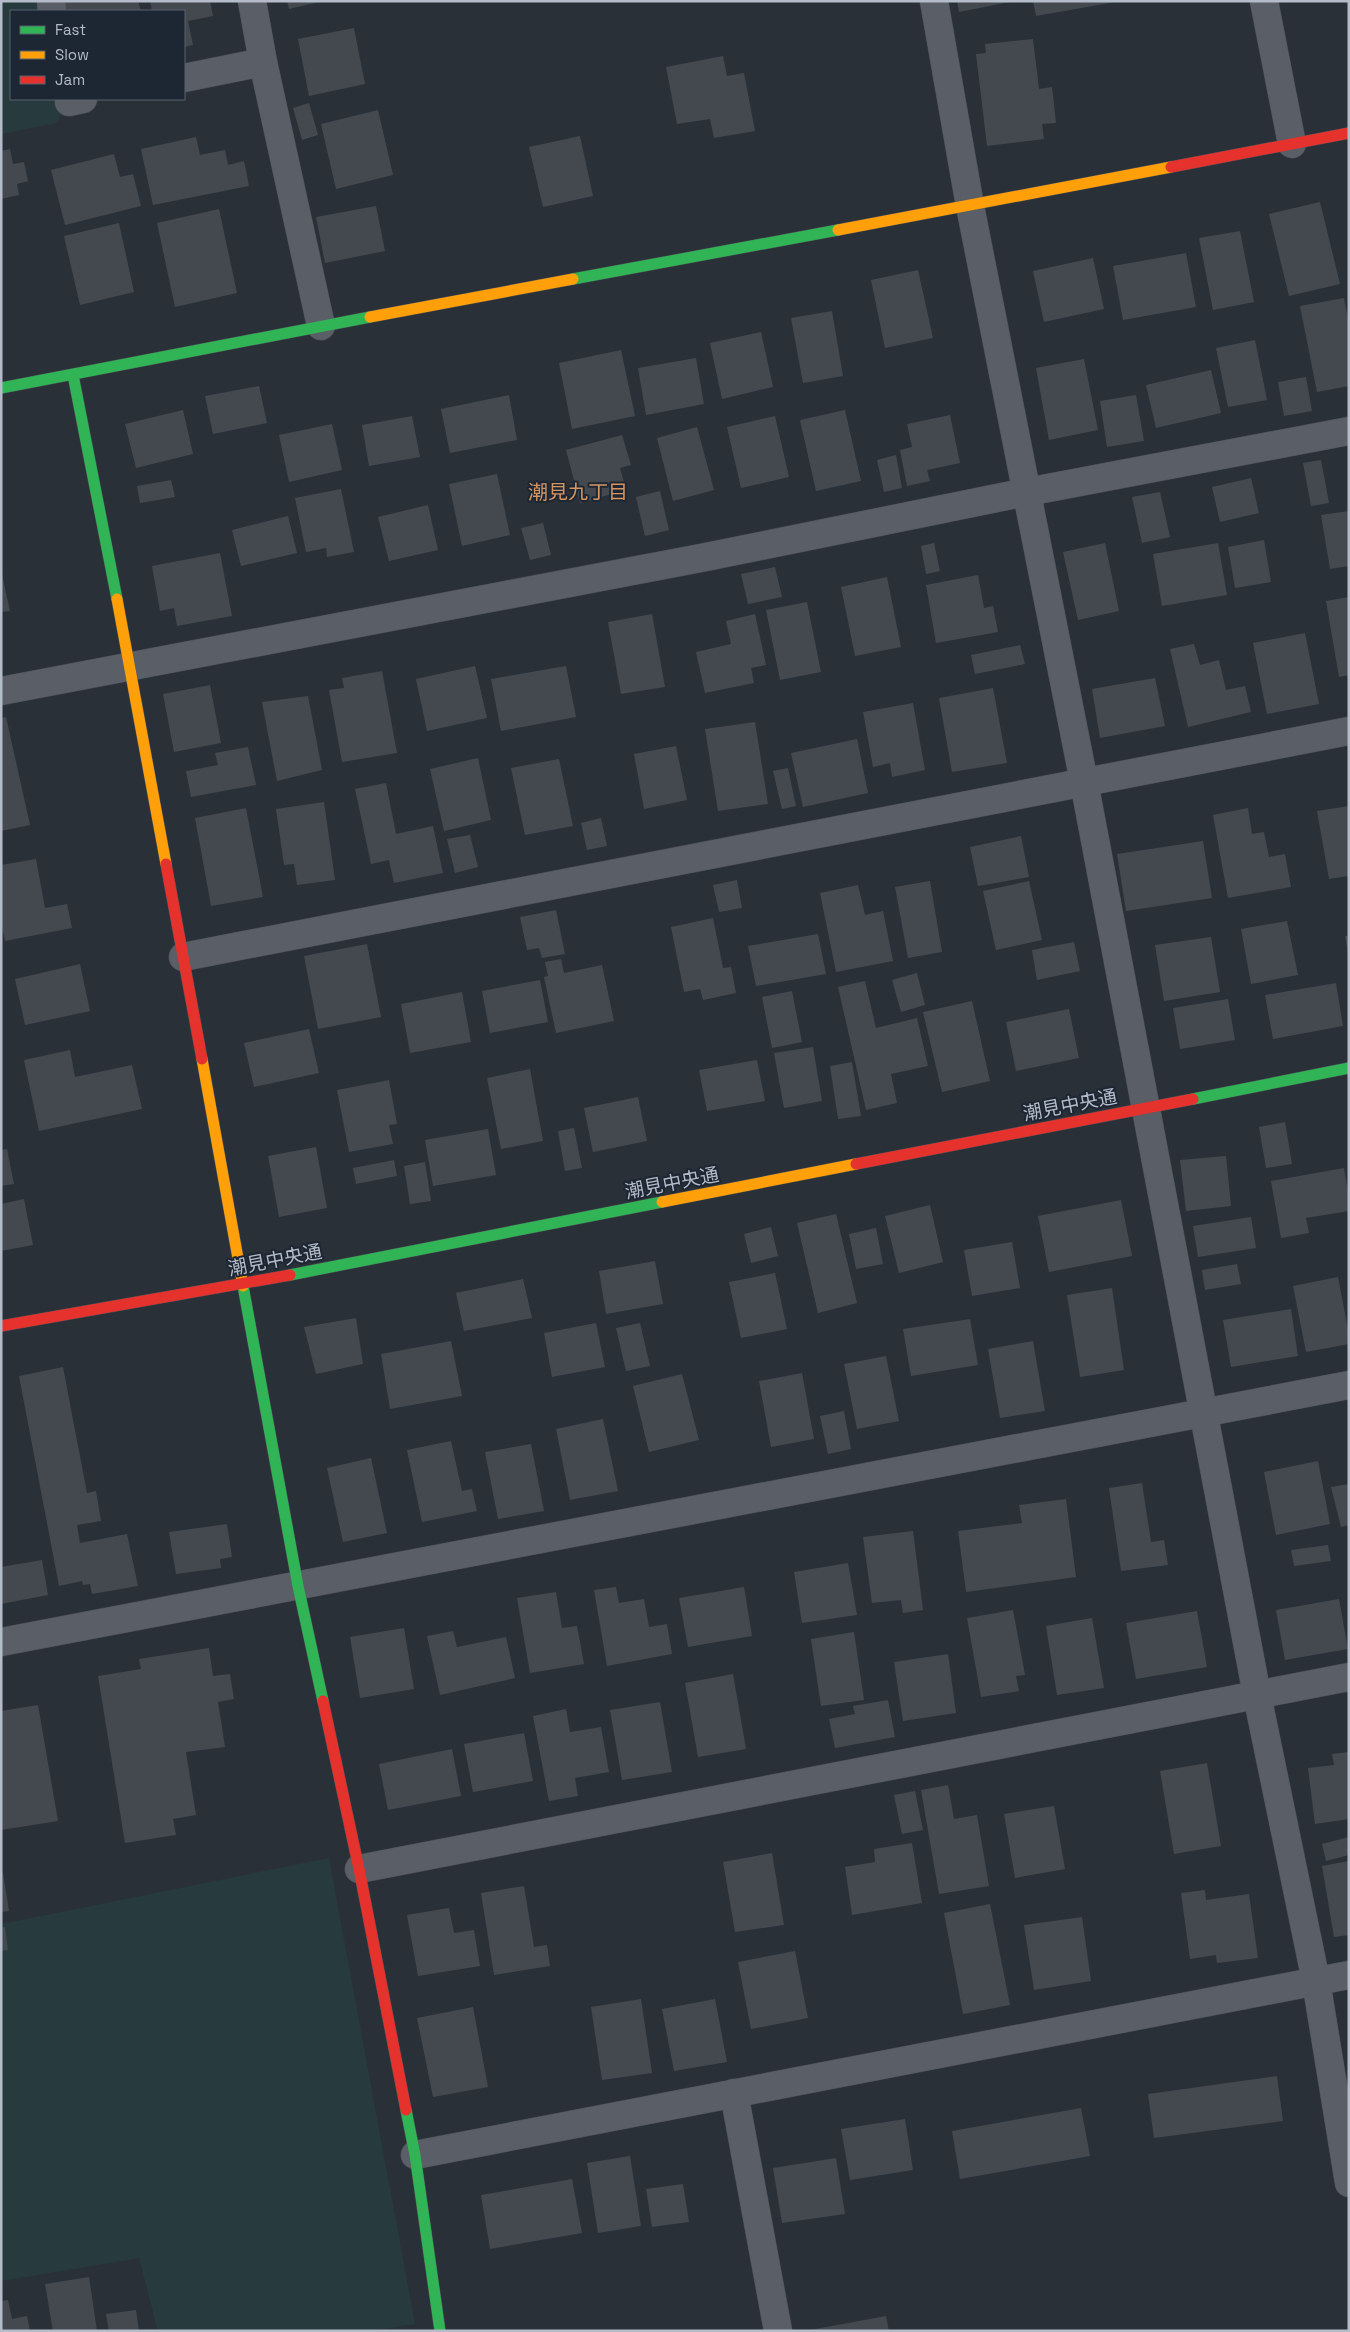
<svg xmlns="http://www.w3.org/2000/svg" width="1350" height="2332" viewBox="0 0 1350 2332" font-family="'Space Grotesk','Noto Sans JP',sans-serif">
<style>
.green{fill:#273a3e}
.building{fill:#444950}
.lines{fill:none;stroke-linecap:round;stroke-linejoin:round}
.street-casing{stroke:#484c53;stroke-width:29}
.fast-casing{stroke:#484c53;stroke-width:12}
.slow-casing{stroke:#484c53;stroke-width:12}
.jam-casing{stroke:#484c53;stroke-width:12}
.street{stroke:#5a5e66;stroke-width:28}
.fast{stroke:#30b455;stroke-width:11}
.slow{stroke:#ff9f0a;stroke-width:11}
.jam{stroke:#e5322d;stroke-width:11}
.labels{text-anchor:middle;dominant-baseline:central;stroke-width:4;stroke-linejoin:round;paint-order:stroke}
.street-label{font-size:19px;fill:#b4bcc9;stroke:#1d2633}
.neighbourhood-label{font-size:20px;fill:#d59563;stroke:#1d2633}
</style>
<rect width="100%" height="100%" fill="#2a3038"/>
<g class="green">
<path d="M1 1H51L52 11H11V99H69V102L56 123 1 134Z"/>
<path d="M329 1858 415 2324 370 2331H158L139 2258 1 2281V1924Z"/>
</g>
<g class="building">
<path d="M63 1H138L141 11H65Z"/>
<path d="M150 1H210L213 16 188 21 193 45 184 47V11H152Z"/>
<path d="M287 1H319V2L289 9Z"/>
<path d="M957 1H1009V2L959 12Z"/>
<path d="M1033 1H1115V2L1036 16Z"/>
<path d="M354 28 365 84 309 96 298 39Z"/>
<path d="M1033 39 1039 89 1052 87 1056 123 1042 124 1044 139 987 146 976 54 986 53 985 44Z"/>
<path d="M723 56 727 76 744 73 755 131 714 138 710 119 677 124 666 67Z"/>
<path d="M309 103 318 135 302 140 293 108Z"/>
<path d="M378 110 393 175 336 189 321 124Z"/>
<path d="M580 136 593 196 543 207 529 147Z"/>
<path d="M196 137 200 155 225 150 228 165 244 161 249 186 153 205 141 149Z"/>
<path d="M10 149 13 164 24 162 28 181 17 184 19 195 1 199V151Z"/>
<path d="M114 154 120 177 133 174 141 206 65 225 51 170Z"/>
<path d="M1320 202 1340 284 1289 296 1269 214Z"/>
<path d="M376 206 385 251 325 263 316 217Z"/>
<path d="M219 209 237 293 175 307 157 223Z"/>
<path d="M119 223 134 292 80 305 64 236Z"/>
<path d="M1240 231 1254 302 1213 310 1199 238Z"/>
<path d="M1186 253 1196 307 1123 320 1113 266Z"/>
<path d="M1093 258 1104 309 1044 322 1033 271Z"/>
<path d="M918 270 933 338 885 348 871 280Z"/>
<path d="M1344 298 1349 324V386L1317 392 1300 306Z"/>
<path d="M832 311 843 376 803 383 791 318Z"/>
<path d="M761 332 773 387 722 399 710 343Z"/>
<path d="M1255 340 1267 400 1228 407 1216 348Z"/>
<path d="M621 350 635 416 572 429 559 363Z"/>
<path d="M696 358 704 404 646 415 638 368Z"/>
<path d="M1084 359 1098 430 1049 440 1036 368Z"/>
<path d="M1211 370 1221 413 1156 428 1146 385Z"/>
<path d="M1306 377 1312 411 1284 416 1278 382Z"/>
<path d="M259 386 267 423 213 434 205 396Z"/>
<path d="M509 395 517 440 450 453 441 409Z"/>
<path d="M1136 395 1144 441 1107 447 1100 401Z"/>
<path d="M183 410 193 454 136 468 125 424Z"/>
<path d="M845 410 861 481 816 491 800 420Z"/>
<path d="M950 415 960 463 927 470 930 481 907 486 900 450 912 447 907 424Z"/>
<path d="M412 416 420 457 369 466 362 425Z"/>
<path d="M775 416 789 477 741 488 727 427Z"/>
<path d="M332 424 342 470 289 482 279 435Z"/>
<path d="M697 427 714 490 673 501 657 438Z"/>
<path d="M622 435 631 465 620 468 626 490 580 503 566 450Z"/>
<path d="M896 455 902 488 884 492 877 460Z"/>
<path d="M1321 460 1329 503 1311 506 1303 463Z"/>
<path d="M497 474 510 535 462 546 449 484Z"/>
<path d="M1251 478 1259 513 1220 522 1212 487Z"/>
<path d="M171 480 175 497 140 503 137 486Z"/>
<path d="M341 489 354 552 327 557 326 548 306 552 295 498Z"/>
<path d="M660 491 669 530 645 536 636 497Z"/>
<path d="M1160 492 1170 537 1142 543 1132 497Z"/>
<path d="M428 505 438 550 389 561 378 517Z"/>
<path d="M1349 511V566L1330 569 1321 515Z"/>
<path d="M288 516 297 553 241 566 232 530Z"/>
<path d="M543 523 551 555 530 560 521 528Z"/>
<path d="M1264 540 1271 582 1235 588 1228 547Z"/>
<path d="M934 543 940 571 926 574 921 546Z"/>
<path d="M1105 543 1119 611 1078 620 1063 552Z"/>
<path d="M1218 543 1227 595 1162 606 1153 554Z"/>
<path d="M220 553 232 616 177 626 174 608 160 611 152 566Z"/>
<path d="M775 567 782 597 748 604 741 574Z"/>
<path d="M1 570 10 611 1 612Z"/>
<path d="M978 575 984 608 993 606 998 632 936 643 926 585Z"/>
<path d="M887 577 901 647 855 656 841 587Z"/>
<path d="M1349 597V675L1339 677 1326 601Z"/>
<path d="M807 602 821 672 780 680 766 610Z"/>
<path d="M652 614 665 687 621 694 608 622Z"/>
<path d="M755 614 766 665 751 668 754 683 705 693 696 652 731 644 726 621Z"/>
<path d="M1305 633 1319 704 1267 714 1253 643Z"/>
<path d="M1194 644 1200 665 1219 660 1226 690 1245 686 1251 712 1188 727 1170 649Z"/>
<path d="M1020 645 1025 664 975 674 971 655Z"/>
<path d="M475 666 487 718 427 731 416 679Z"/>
<path d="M566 666 576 717 501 731 491 679Z"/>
<path d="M382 671 397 753 342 762 329 690 344 688 342 678Z"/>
<path d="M1155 678 1165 726 1100 738 1092 689Z"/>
<path d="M210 685 221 743 174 752 163 694Z"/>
<path d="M993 688 1007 763 952 772 939 698Z"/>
<path d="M308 696 322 770 277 781 262 702Z"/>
<path d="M913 703 925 770 892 777 890 763 873 767 863 712Z"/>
<path d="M6 717 30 825 1 831V718Z"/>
<path d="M755 722 768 804 718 811 705 729Z"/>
<path d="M857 739 868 793 803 807 791 753Z"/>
<path d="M676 746 687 800 644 809 634 754Z"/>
<path d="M248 747 256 785 191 797 186 771 218 765 215 753Z"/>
<path d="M478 758 491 820 444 831 430 769Z"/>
<path d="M559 759 573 826 525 835 511 768Z"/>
<path d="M788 768 796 806 782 809 773 771Z"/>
<path d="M386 783 396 834 433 826 443 873 394 883 389 860 371 864 355 789Z"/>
<path d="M324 802 335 880 297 885 294 864 284 865 276 809Z"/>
<path d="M1349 806V876L1329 879 1317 811Z"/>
<path d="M246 808 263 897 211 906 195 818Z"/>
<path d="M1248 808 1252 834 1264 832 1269 857 1285 854 1291 887 1228 898 1213 815Z"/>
<path d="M601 818 607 846 587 850 581 823Z"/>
<path d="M470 835 478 867 455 873 447 839Z"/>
<path d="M1021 836 1029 877 978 886 970 847Z"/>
<path d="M1203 841 1212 898 1126 911 1117 854Z"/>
<path d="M36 859 45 908 67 904 72 928 5 941 1 923V865Z"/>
<path d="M737 880 742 908 719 912 713 885Z"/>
<path d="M930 881 942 952 908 958 895 887Z"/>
<path d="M1029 881 1042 940 996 950 983 891Z"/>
<path d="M858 885 865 915 883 911 893 961 836 972 820 893Z"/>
<path d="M556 910 565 954 542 958 539 948 527 950 520 917Z"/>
<path d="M713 918 723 968 731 967 736 993 703 1000 700 989 684 992 671 927Z"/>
<path d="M1287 921 1298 975 1251 984 1241 929Z"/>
<path d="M818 934 826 974 756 986 748 946Z"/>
<path d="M1345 936H1349V953H1348Z"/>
<path d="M1211 937 1220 992 1164 1001 1155 945Z"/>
<path d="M1074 942 1080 971 1037 980 1032 950Z"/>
<path d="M367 944 381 1017 318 1029 304 956Z"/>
<path d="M561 959 564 973 602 965 614 1021 556 1033 544 977 548 976 545 962Z"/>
<path d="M80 964 90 1011 25 1025 15 979Z"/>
<path d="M917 973 925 1005 901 1012 892 980Z"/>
<path d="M540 980 548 1022 490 1033 482 991Z"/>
<path d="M865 981 876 1028 917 1018 928 1066 891 1074 897 1103 866 1110 838 987Z"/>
<path d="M1336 983 1343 1026 1273 1039 1265 995Z"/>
<path d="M792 991 802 1042 772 1048 762 997Z"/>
<path d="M462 992 471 1042 410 1053 401 1004Z"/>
<path d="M1228 999 1235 1040 1180 1049 1173 1008Z"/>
<path d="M972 1001 990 1081 942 1092 923 1012Z"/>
<path d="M1069 1009 1079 1058 1016 1071 1006 1022Z"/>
<path d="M309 1029 319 1073 254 1087 244 1043Z"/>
<path d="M813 1047 822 1101 784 1108 774 1053Z"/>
<path d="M70 1050 75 1077 132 1065 142 1109 39 1131 24 1060Z"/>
<path d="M757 1060 765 1101 707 1111 699 1070Z"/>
<path d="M852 1062 861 1116 838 1119 830 1066Z"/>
<path d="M530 1069 543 1141 501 1149 487 1078Z"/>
<path d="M389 1080 397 1124 389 1125 393 1144 349 1152 337 1090Z"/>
<path d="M638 1097 647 1141 593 1152 584 1108Z"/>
<path d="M1285 1122 1292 1164 1266 1168 1259 1127Z"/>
<path d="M574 1128 582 1168 565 1171 558 1131Z"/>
<path d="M488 1129 496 1175 433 1186 425 1140Z"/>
<path d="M316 1147 327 1208 279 1217 268 1156Z"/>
<path d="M7 1149 14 1184 1 1186V1150Z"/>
<path d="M1226 1156 1231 1206 1186 1211 1180 1160Z"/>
<path d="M394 1160 397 1176 356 1184 353 1168Z"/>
<path d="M425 1162 431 1201 410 1204 404 1166Z"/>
<path d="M1344 1168 1349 1197V1211L1306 1218 1309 1233 1281 1238 1271 1181Z"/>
<path d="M24 1199 33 1245 1 1251V1204Z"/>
<path d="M1121 1200 1132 1256 1049 1272 1038 1216Z"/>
<path d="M930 1205 943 1262 899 1273 885 1216Z"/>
<path d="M836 1214 857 1303 818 1313 797 1223Z"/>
<path d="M1251 1217 1256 1248 1198 1257 1193 1226Z"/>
<path d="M771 1227 778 1256 751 1263 744 1234Z"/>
<path d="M876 1228 883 1264 856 1269 849 1234Z"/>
<path d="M1012 1242 1020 1288 972 1296 964 1250Z"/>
<path d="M655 1261 663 1304 606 1314 599 1271Z"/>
<path d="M1237 1264 1241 1284 1205 1290 1202 1270Z"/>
<path d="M775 1273 787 1329 741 1338 729 1282Z"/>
<path d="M1338 1277 1349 1334V1344L1306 1352 1293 1286Z"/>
<path d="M523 1279 532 1318 464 1331 456 1293Z"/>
<path d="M1112 1288 1124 1370 1080 1377 1067 1295Z"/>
<path d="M1291 1309 1298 1356 1231 1367 1223 1320Z"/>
<path d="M356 1318 363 1364 316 1374 304 1327Z"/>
<path d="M970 1319 978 1365 911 1376 903 1329Z"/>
<path d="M596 1323 605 1367 552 1377 544 1333Z"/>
<path d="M640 1323 650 1366 626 1371 616 1328Z"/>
<path d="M451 1341 462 1396 390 1409 381 1354Z"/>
<path d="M1033 1341 1045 1411 1000 1418 988 1349Z"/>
<path d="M886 1356 899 1421 857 1429 844 1364Z"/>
<path d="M63 1367 87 1493 96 1491 101 1521 77 1525 80 1543 127 1534 138 1586 92 1594 90 1584 83 1585 82 1581 59 1586 19 1376Z"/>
<path d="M802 1373 814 1439 771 1447 759 1381Z"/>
<path d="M682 1374 699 1440 649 1452 633 1386Z"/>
<path d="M844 1411 851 1449 828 1454 820 1416Z"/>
<path d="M603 1419 618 1491 570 1500 556 1429Z"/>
<path d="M451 1441 462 1491 472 1489 477 1511 422 1522 407 1450Z"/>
<path d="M531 1444 544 1511 498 1519 485 1452Z"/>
<path d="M371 1458 387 1533 343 1542 327 1468Z"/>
<path d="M1318 1461 1330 1524 1276 1535 1264 1472Z"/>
<path d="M1142 1483 1151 1542 1164 1540 1168 1565 1121 1571 1109 1488Z"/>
<path d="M1349 1484V1525L1341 1527 1331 1487Z"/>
<path d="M1066 1499 1076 1577 966 1592 958 1531 1022 1523 1019 1505Z"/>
<path d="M227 1524 232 1557 220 1559 221 1568 176 1574 169 1532Z"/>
<path d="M913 1531 923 1610 903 1613 901 1600 872 1603 863 1537Z"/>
<path d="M1328 1545 1331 1561 1294 1566 1291 1550Z"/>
<path d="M42 1560 48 1595 1 1604V1567Z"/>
<path d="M848 1563 857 1615 802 1623 794 1572Z"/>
<path d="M616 1587 619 1603 644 1599 649 1627 667 1624 672 1654 607 1666 594 1590Z"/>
<path d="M744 1587 752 1636 688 1647 679 1598Z"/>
<path d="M556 1592 562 1628 577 1626 584 1664 530 1673 517 1598Z"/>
<path d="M1339 1599 1348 1649 1285 1660 1276 1610Z"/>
<path d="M1013 1610 1025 1675 1016 1676 1019 1691 981 1697 967 1618Z"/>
<path d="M1197 1611 1207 1667 1136 1679 1126 1623Z"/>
<path d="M1092 1618 1104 1688 1057 1695 1046 1626Z"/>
<path d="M404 1628 414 1689 360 1698 350 1637Z"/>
<path d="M453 1631 457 1647 506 1637 515 1678 440 1695 427 1636Z"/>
<path d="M854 1632 864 1700 821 1706 811 1639Z"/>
<path d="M209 1648 213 1676 230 1674 234 1699 218 1702 225 1747 186 1752 196 1815 173 1819 176 1835 125 1843 98 1676 141 1669 139 1659Z"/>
<path d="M948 1654 956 1713 903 1721 894 1662Z"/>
<path d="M733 1674 746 1749 698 1757 685 1683Z"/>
<path d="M888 1700 895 1737 835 1748 829 1719 855 1714 853 1706Z"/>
<path d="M660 1702 672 1772 622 1780 610 1710Z"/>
<path d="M38 1705 58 1821 1 1830V1711Z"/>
<path d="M566 1709 570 1732 601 1727 609 1772 575 1778 578 1796 549 1801 533 1716Z"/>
<path d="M524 1733 533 1781 473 1792 464 1744Z"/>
<path d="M452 1749 461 1796 388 1810 379 1764Z"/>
<path d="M1349 1752V1819L1315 1824 1308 1768 1334 1765 1332 1754Z"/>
<path d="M1207 1763 1221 1846 1174 1854 1160 1771Z"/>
<path d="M948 1785 954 1819 977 1815 989 1886 939 1894 921 1790Z"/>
<path d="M915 1791 923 1830 902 1834 894 1795Z"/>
<path d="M1054 1806 1065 1869 1015 1878 1004 1814Z"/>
<path d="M1349 1837V1855L1326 1861 1322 1844Z"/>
<path d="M912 1843 922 1903 852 1915 845 1867 875 1862 874 1849Z"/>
<path d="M772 1853 784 1925 735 1932 723 1862Z"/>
<path d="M1349 1861V1935L1334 1937 1322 1866Z"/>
<path d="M1 1873H3L9 1911 1 1912Z"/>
<path d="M524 1886 534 1947 547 1945 550 1966 494 1975 481 1893Z"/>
<path d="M1205 1890 1206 1900 1249 1894 1258 1958 1217 1963 1216 1955 1190 1959 1181 1893Z"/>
<path d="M990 1904 1010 2005 963 2014 944 1913Z"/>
<path d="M449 1908 454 1933 474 1930 480 1966 418 1976 407 1915Z"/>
<path d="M1082 1917 1091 1981 1034 1990 1024 1925Z"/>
<path d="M5 1927 8 1950 1 1951V1928Z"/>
<path d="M795 1951 808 2018 751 2029 738 1962Z"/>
<path d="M641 1999 652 2073 602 2080 591 2007Z"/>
<path d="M715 1999 727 2062 674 2071 662 2009Z"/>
<path d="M473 2007 488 2087 433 2097 417 2018Z"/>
<path d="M1277 2076 1283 2121 1154 2138 1148 2094Z"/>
<path d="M1081 2108 1090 2156 960 2179 952 2131Z"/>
<path d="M905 2119 913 2170 850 2180 841 2129Z"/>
<path d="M630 2156 641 2226 598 2233 587 2163Z"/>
<path d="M836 2158 845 2214 782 2223 773 2168Z"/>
<path d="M572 2179 582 2233 490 2249 481 2195Z"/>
<path d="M683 2184 689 2222 652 2227 646 2189Z"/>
<path d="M89 2277 97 2331H53L45 2284Z"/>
<path d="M8 2300 12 2319 27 2316 30 2331H1V2301Z"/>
<path d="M136 2310 139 2331H109L106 2314Z"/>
<path d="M886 2316 889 2331H810V2330Z"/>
</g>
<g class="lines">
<defs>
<g id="street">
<path d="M51 1 52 11"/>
<path d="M252 1 263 62 321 326"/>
<path d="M934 1 970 206 1084 782 1257 1695 1316 1981 1349 2183"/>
<path d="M1264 1 1292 144"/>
<path d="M184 78 263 62"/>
<path d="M69 99V102L83 99"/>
<path d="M1 691 706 557 1027 492 1349 431"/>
<path d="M183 957 1349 731"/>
<path d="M1 1642 1349 1385"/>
<path d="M359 1869 1349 1677"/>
<path d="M734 2093 778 2331"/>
<path d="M415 2155 1349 1975"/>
</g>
<g id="fast">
<path d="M573 279 838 230"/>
<path d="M73 375 117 599"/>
<path d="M1 388 370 317"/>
<path d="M1193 1099 1349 1068"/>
<path d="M290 1275 662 1202"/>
<path d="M243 1286 298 1586 323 1701"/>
<path d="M406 2110 415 2155 440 2331"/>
</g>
<g id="slow">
<path d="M838 230 1171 167"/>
<path d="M370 317 573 279"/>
<path d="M117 599 166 864"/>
<path d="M202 1059 243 1286"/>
<path d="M662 1202 856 1164"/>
</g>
<g id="jam">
<path d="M1171 167 1349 133"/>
<path d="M166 864 202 1059"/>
<path d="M856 1164 1193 1099"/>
<path d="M1 1326 290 1275"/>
<path d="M323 1701 359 1869 406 2110"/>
</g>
</defs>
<use href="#street" class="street-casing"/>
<use href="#fast" class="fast-casing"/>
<use href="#slow" class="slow-casing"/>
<use href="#jam" class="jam-casing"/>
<use href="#street" class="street"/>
<use href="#fast" class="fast"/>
<use href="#slow" class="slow"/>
<use href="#jam" class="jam"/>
</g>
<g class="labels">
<g class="street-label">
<text transform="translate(1070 1105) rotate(-11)">潮見中央通</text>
<text transform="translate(672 1183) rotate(-11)">潮見中央通</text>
<text transform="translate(275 1260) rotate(-11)">潮見中央通</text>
</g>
<g class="neighbourhood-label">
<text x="578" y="492">潮見九丁目</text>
</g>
</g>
<rect width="1350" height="2332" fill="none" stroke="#b4bcc9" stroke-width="5"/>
<rect x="10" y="10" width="175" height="90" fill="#1d2633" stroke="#59626f"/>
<rect x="20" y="26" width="25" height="8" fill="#30b455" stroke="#59626f"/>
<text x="55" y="35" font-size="15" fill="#b4bcc9">Fast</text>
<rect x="20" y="51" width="25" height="8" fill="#ff9f0a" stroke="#59626f"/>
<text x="55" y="60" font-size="15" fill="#b4bcc9">Slow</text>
<rect x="20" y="76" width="25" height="8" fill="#e5322d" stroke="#59626f"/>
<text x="55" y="85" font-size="15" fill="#b4bcc9">Jam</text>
</svg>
